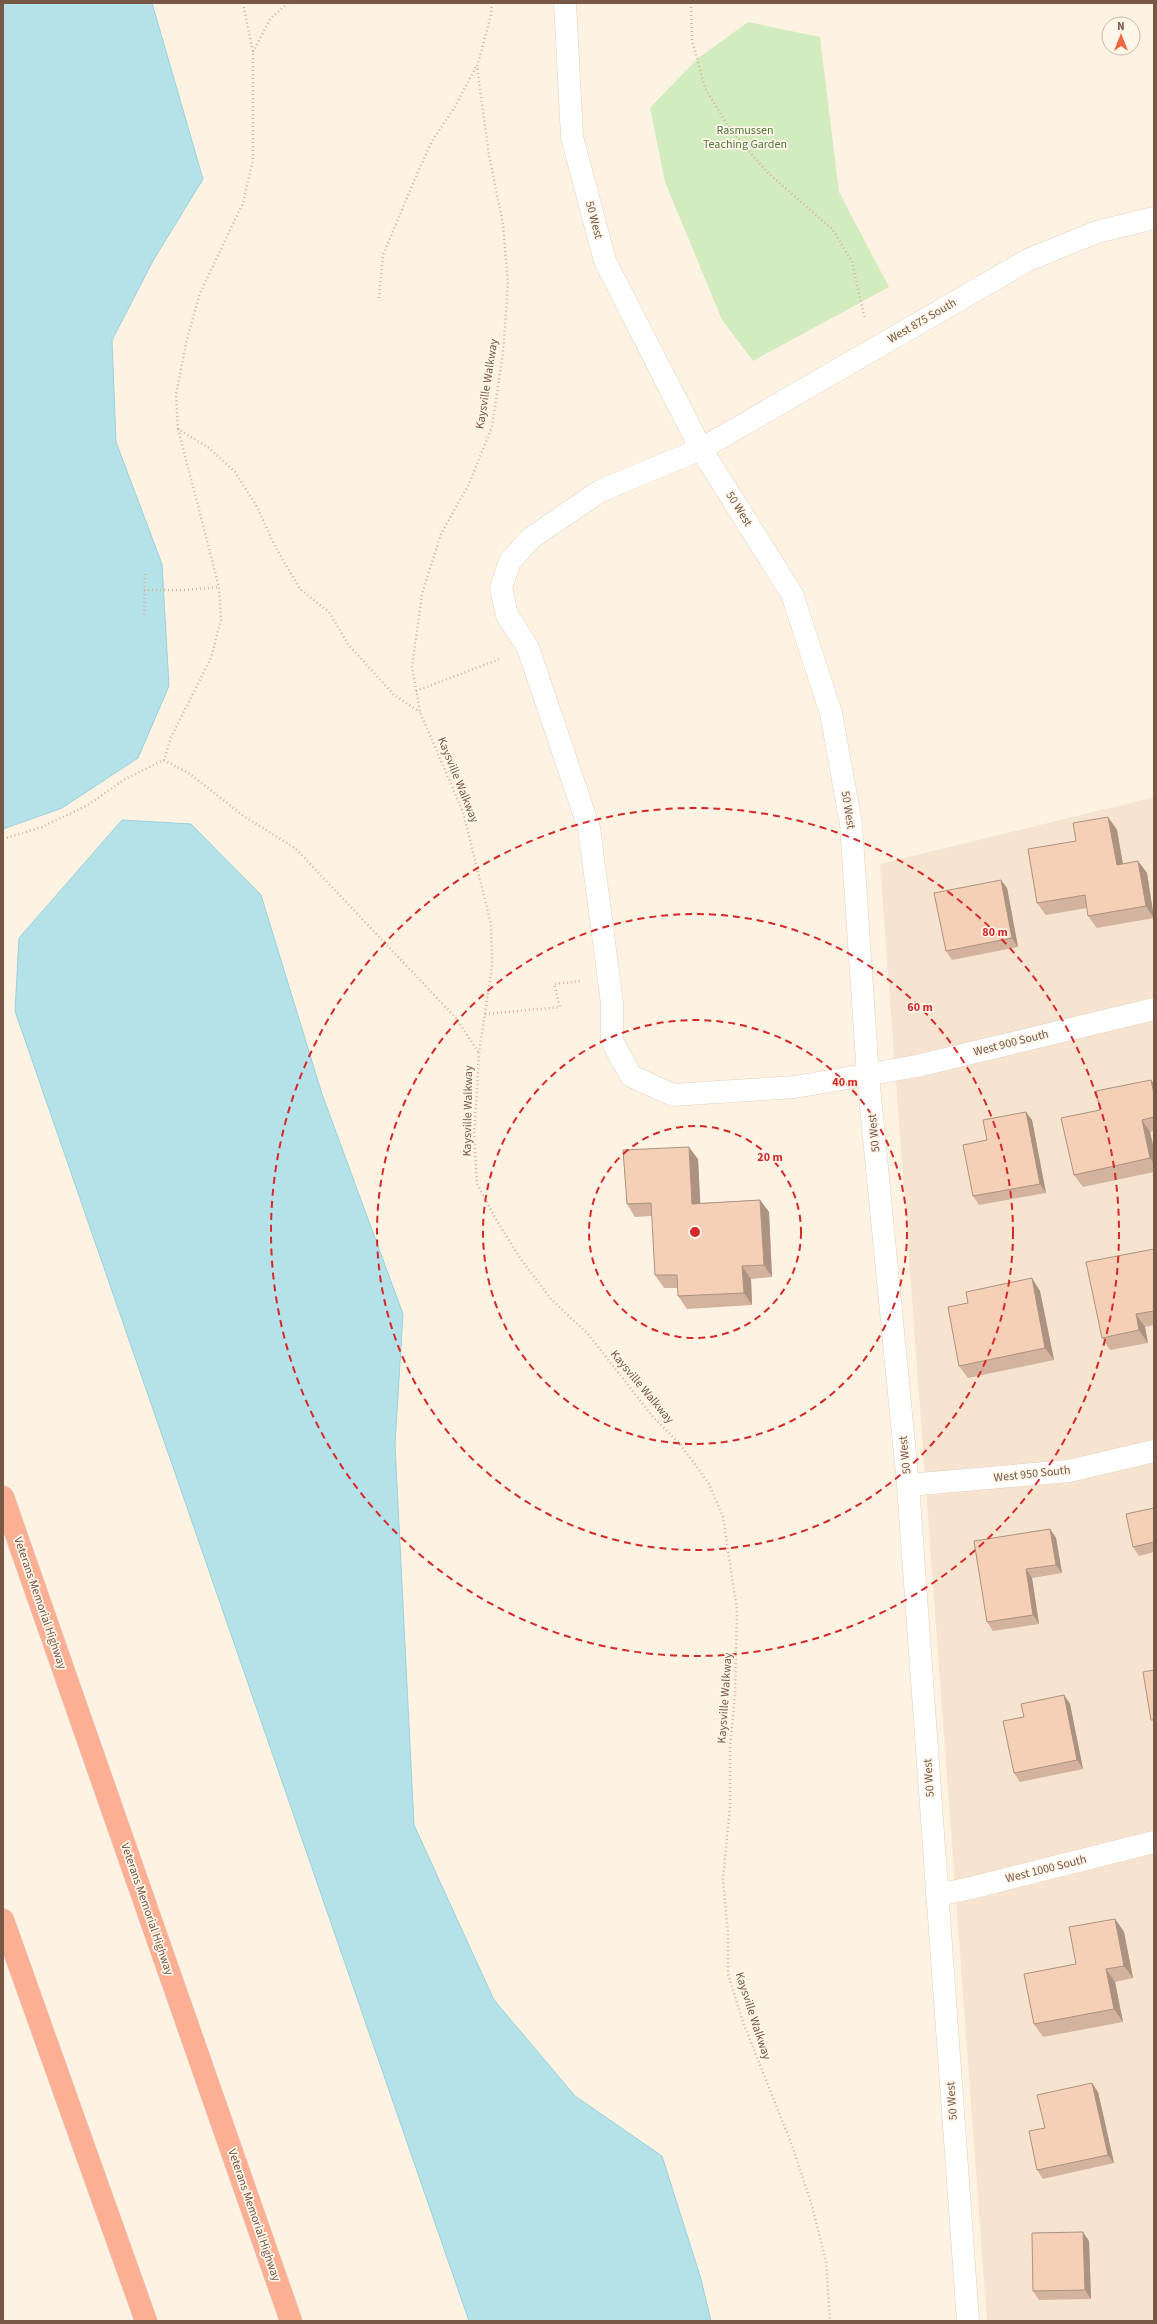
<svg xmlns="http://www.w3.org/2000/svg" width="1157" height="2324" viewBox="0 0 1157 2324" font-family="'Source Sans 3',sans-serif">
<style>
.residential{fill:#f6e4d0}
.green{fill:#d2ecbf}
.water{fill:#b5e2e9;stroke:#9ad2db}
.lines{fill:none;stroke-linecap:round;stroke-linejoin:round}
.minor-casing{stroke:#e3cfbd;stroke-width:23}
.highway-casing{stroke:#dcd3cf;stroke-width:23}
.path{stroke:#dab39a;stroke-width:2.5;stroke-dasharray:1 3;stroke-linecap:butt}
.minor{stroke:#fff;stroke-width:22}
.highway{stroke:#fdaf94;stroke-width:22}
.wall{fill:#d3b39d}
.shaded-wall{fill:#ac9280}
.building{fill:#f5d0b7;stroke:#ac9280}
.ring{fill:none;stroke:#d62828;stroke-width:2;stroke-dasharray:7 5}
.labels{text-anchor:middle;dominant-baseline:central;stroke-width:3.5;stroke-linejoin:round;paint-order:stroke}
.park-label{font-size:12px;fill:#4d783b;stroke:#fff6ea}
.street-label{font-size:12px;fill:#775746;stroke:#fff6ea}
.centre{fill:#d62828;stroke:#fff6ea;stroke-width:2}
.ring-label{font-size:12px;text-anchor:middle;font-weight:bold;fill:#d62828;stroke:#fff6ea;stroke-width:3.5;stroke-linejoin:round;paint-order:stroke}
</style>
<rect width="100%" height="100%" fill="#fef3e2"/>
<path class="residential" d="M1154 797V2321H987L880 864Z"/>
<path class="green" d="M748 22 820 37 839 192 889 287 753 361 722 320 665 182 650 108 697 59Z"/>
<g class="water">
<path d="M3 3H152L203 179 154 259 112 340 116 442 162 564 169 686 138 758 62 808 3 829Z"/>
<path d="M122 820 191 824 261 895 322 1094 403 1314 395 1444 414 1825 494 2000 575 2096 662 2156 701 2279 711 2321H469L15 1011 19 938Z"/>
</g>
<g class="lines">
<defs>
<g id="minor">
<path d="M565 3 572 137 605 261 701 449 792 594 831 713 851 824 868 1076 908 1485 968 2321"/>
<path d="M1154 218 1097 232 1028 260 701 449 600 491 531 538 510 561 501 588 507 615 528 648 589 828 612 1003V1041L631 1076 673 1095 795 1087 917 1066 1154 1009"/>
<path d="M908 1485 1069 1471 1154 1451"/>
<path d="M937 1895 971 1888 1154 1842"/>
</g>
<g id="highway">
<path d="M3 1497 291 2321"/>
<path d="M3 1920 146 2321"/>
</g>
</defs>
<use href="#minor" class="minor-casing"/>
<use href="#highway" class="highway-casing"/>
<g class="path">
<path d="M243 3 253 52V159L243 203 200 293 187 339 176 394 178 429 209 448 235 472 257 507 276 548 300 589 329 612 348 644 394 695 420 712"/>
<path d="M492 3 491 15 477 67 489 155 503 224 508 284 503 353 492 427 469 484 441 534 422 594 412 667 420 712 463 812 491 924 492 967 479 1053 477 1091 474 1134 477 1184 497 1221 520 1258 551 1299 588 1334 653 1417 680 1444 709 1484 723 1517 737 1610 735 1696 730 1746V1806L723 1879 728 1934V1974L743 2022 793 2148 812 2206 826 2261 830 2321"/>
<path d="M691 3 692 40 705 88 728 126 766 171 833 230 852 262 865 320"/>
<path d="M253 52 270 19 288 3"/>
<path d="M379 298 383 255 417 174 432 141 453 110 476 67"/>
<path d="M178 429 219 587 221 620 211 658 171 737 164 760 190 774 245 817 295 848 455 1017 479 1053"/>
<path d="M144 590H185L219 587"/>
<path d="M144 615 145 572"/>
<path d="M416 691 500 659"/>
<path d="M3 839 42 827 88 805 125 779 164 760"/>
<path d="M485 1014 560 1007 554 984 580 981"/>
</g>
<use href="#minor" class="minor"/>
<use href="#highway" class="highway"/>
</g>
<g class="wall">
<path d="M1108 817 1117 830 1123 864 1138 861 1147 873 1154 918 1097 928 1088 916 1087 908 1046 915 1037 903 1076 841Z"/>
<path d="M1007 888 1018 947 952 960 946 951Z"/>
<path d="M1151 1080 1154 1084V1131L1150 1132 1154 1149V1172L1083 1187 1074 1175 1100 1110Z"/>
<path d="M1026 1112 1032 1120 1046 1193 979 1205 973 1196 987 1140Z"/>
<path d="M698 1159 700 1203 760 1200 769 1212 772 1277 751 1279 752 1305 687 1309 678 1296V1288H664L655 1275 652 1216 635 1217 627 1204Z"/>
<path d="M1154 1249V1325L1145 1327 1148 1343 1110 1350 1102 1338Z"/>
<path d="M1040 1291 1054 1360 968 1378 959 1366Z"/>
<path d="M1154 1508V1552L1139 1556 1133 1547Z"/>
<path d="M1050 1529 1056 1538 1062 1573 1032 1578 1039 1624 993 1631 987 1622Z"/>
<path d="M1064 1695 1070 1704 1083 1769 1020 1782 1014 1773 1024 1717Z"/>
<path d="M1115 1919 1124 1932 1133 1978 1115 1982 1123 2022 1043 2037 1034 2024 1076 1964Z"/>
<path d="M1098 2092 1114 2163 1043 2179 1037 2170Z"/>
<path d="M1089 2241 1091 2299 1039 2300 1033 2291Z"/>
</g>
<g class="shaded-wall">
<path d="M1108 817 1117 830 1125 877 1117 865Z"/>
<path d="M1138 861 1147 873 1154 918 1146 906Z"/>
<path d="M1001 880 1007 888 1018 947 1012 938Z"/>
<path d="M1151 1080 1154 1084V1094Z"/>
<path d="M1026 1112 1032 1120 1046 1193 1040 1184Z"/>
<path d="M1142 1120 1150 1132 1154 1149V1164L1150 1158Z"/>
<path d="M689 1147 698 1159 701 1216 692 1204Z"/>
<path d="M760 1200 769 1212 772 1277 764 1265Z"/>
<path d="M742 1266 751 1279 752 1305 744 1293Z"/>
<path d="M1032 1278 1040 1291 1054 1360 1045 1348Z"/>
<path d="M1136 1314 1145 1327 1148 1343 1139 1330Z"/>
<path d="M1050 1529 1056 1538 1062 1573 1056 1565Z"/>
<path d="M1026 1569 1032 1578 1039 1624 1033 1615Z"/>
<path d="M1064 1695 1070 1704 1083 1769 1077 1760Z"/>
<path d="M1115 1919 1124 1932 1133 1978 1124 1966Z"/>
<path d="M1106 1969 1115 1982 1123 2022 1114 2009Z"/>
<path d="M1092 2083 1098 2092 1114 2163 1108 2155Z"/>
<path d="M1083 2232 1089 2241 1091 2299 1085 2290Z"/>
</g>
<g class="building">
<path d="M1108 817 1117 865 1138 861 1146 906 1088 916 1085 895 1037 903 1028 849 1076 841 1073 823Z"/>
<path d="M1001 880 1012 938 946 951 934 893Z"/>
<path d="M1151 1080 1154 1094V1117L1142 1120 1150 1158 1074 1175 1061 1118 1100 1110 1096 1091Z"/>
<path d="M1026 1112 1040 1184 973 1196 963 1145 987 1140 983 1120Z"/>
<path d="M689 1147 692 1204 760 1200 764 1265 742 1266 744 1293 678 1296 677 1275H655L651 1203 627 1204 623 1150Z"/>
<path d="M1154 1249V1311L1136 1314 1139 1330 1102 1338 1086 1262Z"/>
<path d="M1032 1278 1045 1348 959 1366 948 1307 968 1303 966 1292Z"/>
<path d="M1154 1508V1542L1133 1547 1126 1514Z"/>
<path d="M1050 1529 1056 1565 1026 1569 1033 1615 987 1622 974 1541Z"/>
<path d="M1154 1670V1720H1151L1143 1672Z"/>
<path d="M1064 1695 1077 1760 1014 1773 1003 1721 1024 1717 1021 1704Z"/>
<path d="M1115 1919 1124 1966 1106 1969 1114 2009 1034 2024 1024 1974 1076 1964 1069 1927Z"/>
<path d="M1092 2083 1108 2155 1037 2170 1029 2131 1045 2128 1037 2095Z"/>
<path d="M1083 2232 1085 2290 1033 2291 1032 2233Z"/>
</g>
<g class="ring">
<circle cx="695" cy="1232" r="106"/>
<circle cx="695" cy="1232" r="212"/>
<circle cx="695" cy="1232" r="318"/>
<circle cx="695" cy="1232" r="424"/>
</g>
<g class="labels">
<g class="park-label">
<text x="745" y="130">Rasmussen<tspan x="745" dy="14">Teaching Garden</tspan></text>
</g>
<g class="street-label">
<text transform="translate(594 220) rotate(75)">50 West</text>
<text transform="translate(922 321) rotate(-30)">West 875 South</text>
<text transform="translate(487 384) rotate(-81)">Kaysville Walkway</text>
<text transform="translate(739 509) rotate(58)">50 West</text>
<text transform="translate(458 780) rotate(68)">Kaysville Walkway</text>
<text transform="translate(848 810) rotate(81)">50 West</text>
<text transform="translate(1011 1043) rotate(-14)">West 900 South</text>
<text transform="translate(468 1111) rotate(-89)">Kaysville Walkway</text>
<text transform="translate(874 1133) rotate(-96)">50 West</text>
<text transform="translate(642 1387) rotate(50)">Kaysville Walkway</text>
<text transform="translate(905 1455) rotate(-96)">50 West</text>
<text transform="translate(1032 1474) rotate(-6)">West 950 South</text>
<text transform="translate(40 1603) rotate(71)">Veterans Memorial Highway</text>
<text transform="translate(725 1698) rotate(-86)">Kaysville Walkway</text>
<text transform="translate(929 1778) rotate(-94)">50 West</text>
<text transform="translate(1046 1869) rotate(-14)">West 1000 South</text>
<text transform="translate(147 1909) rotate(71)">Veterans Memorial Highway</text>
<text transform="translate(753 2016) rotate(72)">Kaysville Walkway</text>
<text transform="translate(952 2101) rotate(-94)">50 West</text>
<text transform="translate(254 2215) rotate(71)">Veterans Memorial Highway</text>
</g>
</g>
<circle cx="695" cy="1232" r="6" class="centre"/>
<g class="ring-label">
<text x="995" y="936">80 m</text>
<text x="920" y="1011">60 m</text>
<text x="845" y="1086">40 m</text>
<text x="770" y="1161">20 m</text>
</g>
<rect width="1157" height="2324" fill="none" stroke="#775746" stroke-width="8"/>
<g transform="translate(1121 36)"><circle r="19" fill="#fff6ea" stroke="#c9b6a8"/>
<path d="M0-3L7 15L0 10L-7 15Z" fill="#f1653e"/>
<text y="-6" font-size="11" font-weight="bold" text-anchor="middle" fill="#775746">N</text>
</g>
</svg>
